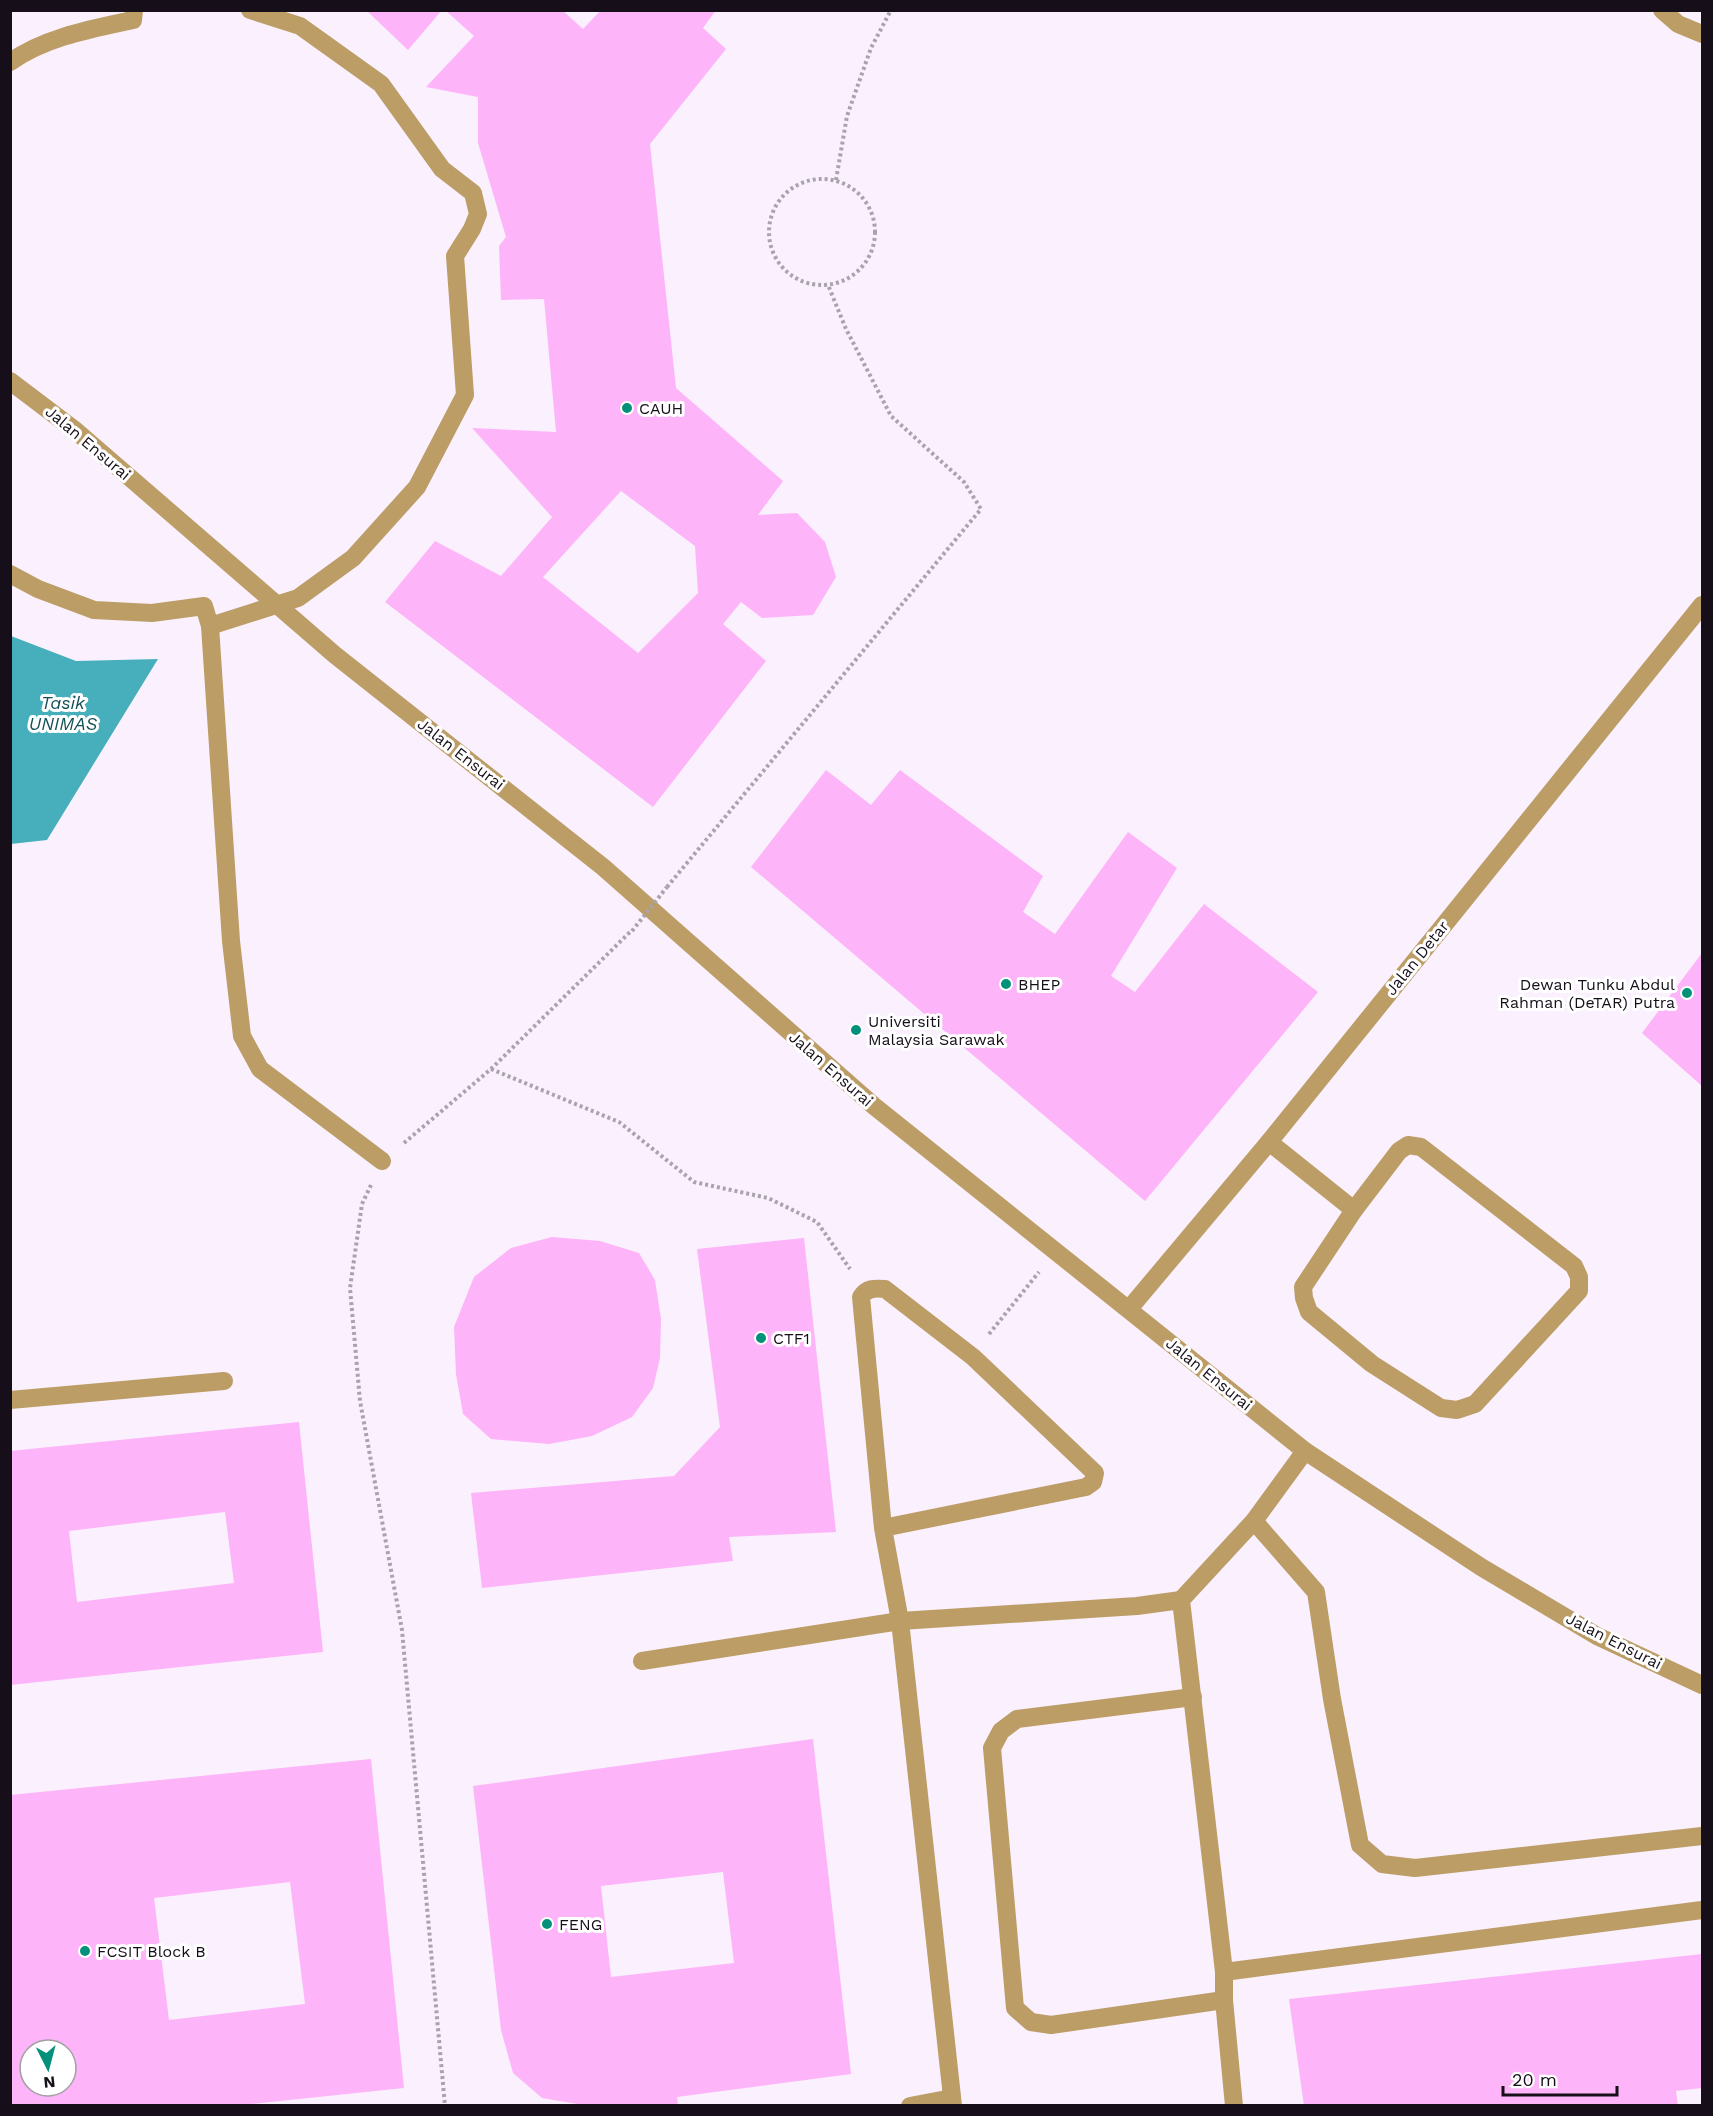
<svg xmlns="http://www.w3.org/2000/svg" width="1713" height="2116" viewBox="0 0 1713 2116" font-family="'Work Sans',sans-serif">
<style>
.built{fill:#faf0fe;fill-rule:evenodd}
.water{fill:#46afbb}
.building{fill:#fdb4f9;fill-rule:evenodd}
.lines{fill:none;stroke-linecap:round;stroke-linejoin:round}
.path{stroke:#a9a4ab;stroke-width:4;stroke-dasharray:3 3;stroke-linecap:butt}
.lane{stroke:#bb9d65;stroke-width:18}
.street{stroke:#bb9d65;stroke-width:18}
.path-bridge{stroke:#a9a4ab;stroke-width:4;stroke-dasharray:3 3;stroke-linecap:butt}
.street-bridge{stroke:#bb9d65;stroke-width:18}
.poi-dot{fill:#03917b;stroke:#fff;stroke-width:2}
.labels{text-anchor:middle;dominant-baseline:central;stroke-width:6;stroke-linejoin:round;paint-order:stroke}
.poi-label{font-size:16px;fill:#160f19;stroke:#fff;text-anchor:start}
.street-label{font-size:16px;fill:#160f19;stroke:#fff}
.water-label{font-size:18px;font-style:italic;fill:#114f56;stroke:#fff}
</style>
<rect width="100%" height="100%" fill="#fdf9ff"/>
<path class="built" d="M11 11H1702V2105L11 2106ZM30 2050H66V2086H30Z"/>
<path class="water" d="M11 636 76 661 158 659 47 840 11 844Z"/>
<g class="building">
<path d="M366 10H442L408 50Z"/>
<path d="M445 10H562L583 29 601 10H716L703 28 726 49 650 144 676 388 783 481 758 515 797 513 825 542 836 577 813 615 762 618 741 602 723 624 766 661 653 807 385 602 435 541 501 576 552 517 472 428 556 432 544 299 501 300 499 246 506 237 478 143V97L426 87 474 36ZM621 491 695 546 698 593 638 653 543 577Z"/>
<path d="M826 770 871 805 900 770 1043 876 1023 912 1055 934 1128 832 1177 868 1111 976 1135 992 1204 904 1318 992 1145 1201 751 867Z"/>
<path d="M1702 953V1086L1642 1033Z"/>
<path d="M552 1237 600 1241 639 1253 655 1280 661 1319 660 1358 653 1388 632 1417 592 1436 549 1444 491 1439 463 1414 456 1374 454 1327 474 1277 511 1248Z"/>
<path d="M804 1238 836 1532 729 1537 733 1561 482 1588 471 1493 674 1476 720 1427 697 1249Z"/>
<path d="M299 1422 323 1652 10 1685V1451ZM225 1512 234 1583 77 1602 69 1531Z"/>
<path d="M813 1739 851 2074 677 2097 678 2106H589L542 2098 513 2073 501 2030 473 1786ZM723 1872 734 1963 611 1977 601 1886Z"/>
<path d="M371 1759 404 2088 233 2106H12L10 2086V1795ZM290 1882 305 2004 169 2020 154 1898ZM30 2050H66V2086H30Z"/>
<path d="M1702 1954V2088L1676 2091 1678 2106H1304L1289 1999Z"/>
</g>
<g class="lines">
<g class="path">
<circle cx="822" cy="232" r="53"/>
<path d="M836 180 847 116 871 48 891 10"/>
<path d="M667 887 981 509 964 482 891 416 846 329 828 285"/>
<path d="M491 1069 619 1122 694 1182 768 1198 817 1222 850 1269"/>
<path d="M404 1143 491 1069 631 931"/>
<path d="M371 1185 362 1204 350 1288 360 1401 402 1630 445 2106"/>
<path d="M989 1334 1039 1272"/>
</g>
<g class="lane">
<path d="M1269 1142 1354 1210"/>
<path d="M1408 1145 1421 1147 1574 1266 1579 1277V1291L1475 1404 1457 1410 1441 1408 1372 1364 1309 1312 1304 1298 1303 1287 1354 1210 1399 1151Z"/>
<path d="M10 1400 224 1381"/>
<path d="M1254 1521 1316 1592 1332 1699 1360 1845 1382 1864 1415 1868 1702 1836"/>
<path d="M883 1528 1086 1487 1093 1482 1095 1473 973 1357 885 1289C874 1288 867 1288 861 1297L883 1528 900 1621"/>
<path d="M1193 1697 1017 1719 1001 1731 992 1748 1015 2008 1031 2022 1051 2025 1224 2000"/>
<path d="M910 2106 952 2098"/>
</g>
<g class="street">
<path d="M1662 10 1678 24 1702 34"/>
<path d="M10 62C46 37 91 29 133 20L134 10"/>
<path d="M10 381 76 431 335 655 603 867 874 1106 1305 1451 1481 1567 1597 1636 1702 1685"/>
<path d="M10 574 38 589 94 610 152 613 204 606 210 626 231 941 242 1036 260 1069 382 1161"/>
<path d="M1129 1309 1269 1142 1702 605"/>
<path d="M900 1621 953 2106"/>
<path d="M642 1661 900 1621 1137 1606 1181 1600"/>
<path d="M1224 1972 1702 1910"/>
<path d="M1234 2106 1224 2000V1972L1181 1600 1254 1521 1305 1451"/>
</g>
<path class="path-bridge" d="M632 931 667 887"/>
<path class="street-bridge" d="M210 626 298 598 353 558 417 487 465 395 455 256 472 229 478 214 473 193 442 169 381 84 300 26 250 10"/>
</g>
<g class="poi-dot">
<circle cx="627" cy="408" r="6"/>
<circle cx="1006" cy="984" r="6"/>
<circle cx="1687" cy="993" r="6"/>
<circle cx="856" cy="1030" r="6"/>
<circle cx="761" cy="1338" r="6"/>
<circle cx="547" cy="1924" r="6"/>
<circle cx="85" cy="1951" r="6"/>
</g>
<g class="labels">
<g class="poi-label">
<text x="639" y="408">CAUH</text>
<text x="1018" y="984">BHEP</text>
<text x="1675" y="984" text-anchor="end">Dewan Tunku Abdul<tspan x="1675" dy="18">Rahman (DeTAR) Putra</tspan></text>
<text x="868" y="1021">Universiti<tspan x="868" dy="18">Malaysia Sarawak</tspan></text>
<text x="773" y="1338">CTF1</text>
<text x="559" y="1924">FENG</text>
<text x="97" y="1951">FCSIT Block B</text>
</g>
<g class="street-label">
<text transform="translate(88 443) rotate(40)">Jalan Ensurai</text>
<text transform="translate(461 754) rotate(38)">Jalan Ensurai</text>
<text transform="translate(1417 958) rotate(-51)">Jalan Detar</text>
<text transform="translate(831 1069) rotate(41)">Jalan Ensurai</text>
<text transform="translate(1209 1374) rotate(39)">Jalan Ensurai</text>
<text transform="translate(1614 1641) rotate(27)">Jalan Ensurai</text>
</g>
<g class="water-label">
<text x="63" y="702">Tasik<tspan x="63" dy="21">UNIMAS</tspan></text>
</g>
</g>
<rect width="1713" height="2116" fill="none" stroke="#160f19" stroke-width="24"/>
<g transform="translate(48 2068) rotate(174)"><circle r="28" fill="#ffffff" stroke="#a29fa3" stroke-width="1.5"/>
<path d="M0-4.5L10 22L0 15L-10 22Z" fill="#03917b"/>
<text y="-9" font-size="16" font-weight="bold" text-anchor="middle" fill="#160f19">N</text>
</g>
<path d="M1503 2086v9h114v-9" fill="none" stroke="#160f19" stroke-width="3"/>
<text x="1512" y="2086" font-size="18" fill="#160f19" stroke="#ffffff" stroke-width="4.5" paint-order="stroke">20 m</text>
</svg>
